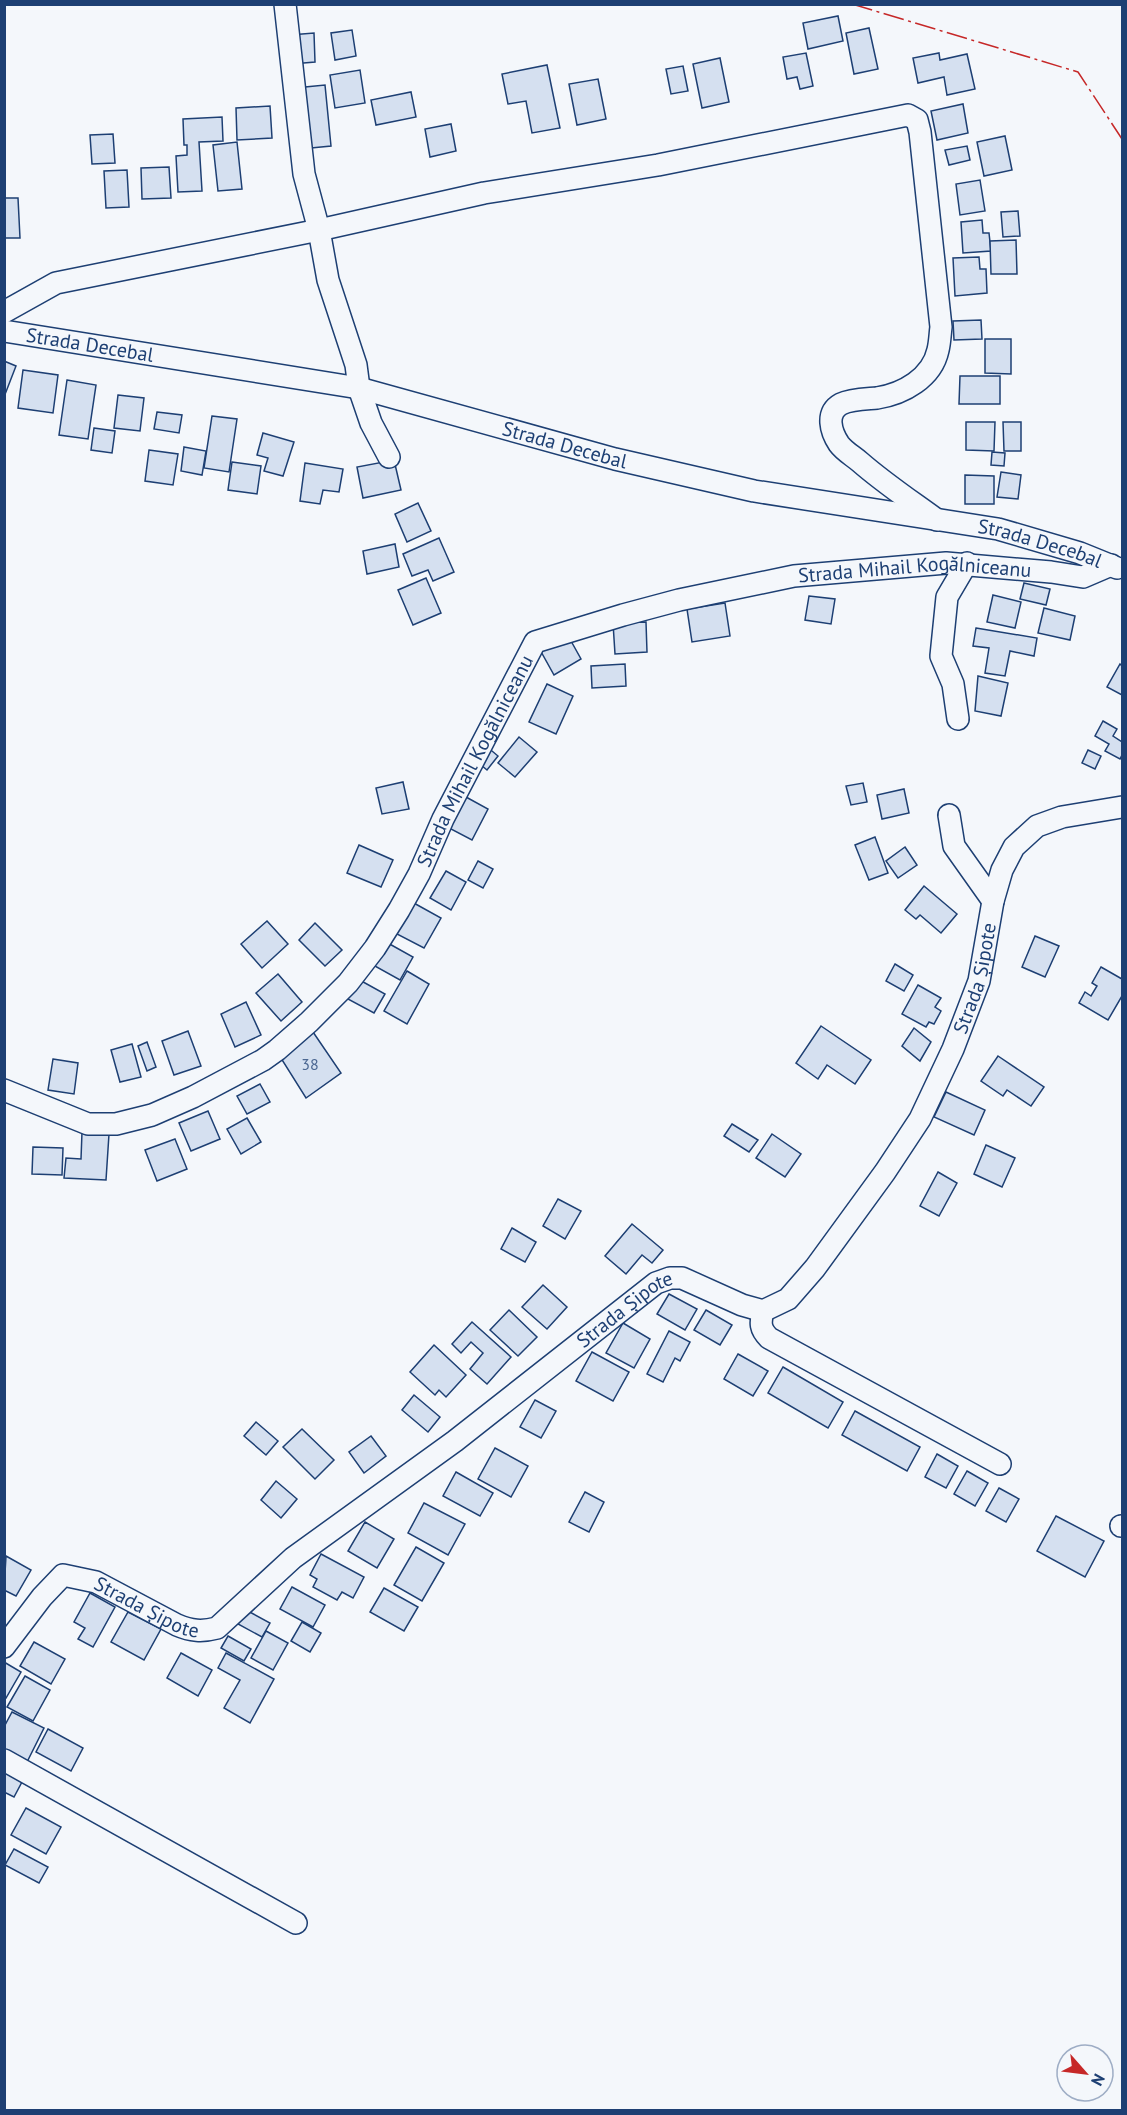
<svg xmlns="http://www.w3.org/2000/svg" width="1127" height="2115" viewBox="0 0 1127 2115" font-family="'PT Sans',sans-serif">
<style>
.building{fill:#d5e0f0;stroke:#1d3f73;stroke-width:1.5}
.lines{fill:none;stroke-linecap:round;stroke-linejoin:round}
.minor-casing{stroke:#1d3f73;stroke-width:24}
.minor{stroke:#f4f7fb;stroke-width:21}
.power{stroke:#c62828;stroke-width:1.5;stroke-dasharray:21 4.5 3 4.5;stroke-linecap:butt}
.labels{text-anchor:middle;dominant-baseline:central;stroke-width:4.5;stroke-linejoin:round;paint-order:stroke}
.number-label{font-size:16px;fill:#4b6792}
.street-label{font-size:20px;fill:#1d3f73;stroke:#f4f7fb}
</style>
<rect width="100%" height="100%" fill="#f4f7fb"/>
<g class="building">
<path d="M838 16 843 41 808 49 803 23Z"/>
<path d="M869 28 878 69 854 74 846 33Z"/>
<path d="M352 30 356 56 335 60 331 33Z"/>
<path d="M314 33 315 62 292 64 290 35Z"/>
<path d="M806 53 813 86 800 89 797 77 787 79 783 57Z"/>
<path d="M939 53 940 60 967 54 975 89 947 95 944 77 918 83 913 58Z"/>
<path d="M720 58 729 102 702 108 693 64Z"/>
<path d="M547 65 560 128 532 133 526 101 508 104 502 74Z"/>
<path d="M683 66 688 91 671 94 666 69Z"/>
<path d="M360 70 365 103 335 108 330 75Z"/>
<path d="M598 79 606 119 577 125 569 84Z"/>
<path d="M325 85 331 146 301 149 295 88Z"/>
<path d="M411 92 416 117 376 125 371 100Z"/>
<path d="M963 104 968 133 937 140 931 111Z"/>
<path d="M270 106 272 138 237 140 236 108Z"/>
<path d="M222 117 223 141 199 142 202 191 178 192 176 156 187 155V145H184L183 119Z"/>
<path d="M451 124 456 151 430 157 425 129Z"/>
<path d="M113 134 115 163 92 164 90 135Z"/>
<path d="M1005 136 1012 170 984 176 977 142Z"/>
<path d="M237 142 242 189 218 191 213 145Z"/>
<path d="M967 146 970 160 949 165 945 150Z"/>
<path d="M169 167 171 198 142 199 141 168Z"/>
<path d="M127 170 129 207 106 208 104 171Z"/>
<path d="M980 180 985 211 960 215 956 184Z"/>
<path d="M4 198H18L20 238H4Z"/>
<path d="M1018 211 1020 236 1003 237 1001 212Z"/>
<path d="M982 220 983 233H989L991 251 963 253 961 222Z"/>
<path d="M1016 240 1017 274H991L990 241Z"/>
<path d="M979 257 980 269H986L987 293 955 296 953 258Z"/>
<path d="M981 320 982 339 954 340 953 321Z"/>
<path d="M985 339H1011V374L985 373Z"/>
<path d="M4 361 16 366 4 397Z"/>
<path d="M23 370 58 375 53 413 18 408Z"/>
<path d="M960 376H1000V404H959Z"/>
<path d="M67 380 96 385 88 439 59 435Z"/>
<path d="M118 395 144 398 140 431 114 428Z"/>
<path d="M157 412 182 415 179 433 154 429Z"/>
<path d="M212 416 237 419 229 472 204 468Z"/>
<path d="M966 422H995L994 451 966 450Z"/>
<path d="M1003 422H1021V451H1004Z"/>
<path d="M94 428 115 431 112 453 91 450Z"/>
<path d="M263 433 294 442 283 476 264 471 268 458 257 455Z"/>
<path d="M184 447 206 451 202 475 181 471Z"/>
<path d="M149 450 178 454 173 485 145 481Z"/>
<path d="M992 452 1005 453 1004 466 991 465Z"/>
<path d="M394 460 401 490 363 498 357 467Z"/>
<path d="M232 462 261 466 257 494 228 490Z"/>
<path d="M305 463 343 469 339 492 323 490 320 504 300 501Z"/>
<path d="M1001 472 1021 475 1018 499 997 497Z"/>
<path d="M965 475 994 476V504H965Z"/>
<path d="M418 503 431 531 407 542 395 514Z"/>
<path d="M439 538 454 572 433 581 428 570 412 576 403 554Z"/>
<path d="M395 544 399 567 367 574 363 551Z"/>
<path d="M426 578 441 613 413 625 398 590Z"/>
<path d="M1024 583 1050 589 1046 605 1020 599Z"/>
<path d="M993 595 1021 602 1015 628 987 622Z"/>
<path d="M809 596 835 599 831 624 805 620Z"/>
<path d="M725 603 730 636 692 642 687 609Z"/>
<path d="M1044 608 1075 616 1070 640 1038 633Z"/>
<path d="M646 622 647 652 615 654 613 623Z"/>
<path d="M976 628 1037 638 1034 656 1010 651 1005 676 985 673 989 648 973 646Z"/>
<path d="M566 632 581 659 554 675 539 648Z"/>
<path d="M625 664 626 686 592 688 591 666Z"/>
<path d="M1120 664 1122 666V695L1107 687Z"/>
<path d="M978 676 1008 683 1001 716 975 711Z"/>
<path d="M547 684 573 696 556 734 529 722Z"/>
<path d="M1103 721 1117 729 1113 736 1122 742V755L1120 759 1105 751 1109 744 1095 736Z"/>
<path d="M519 737 537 752 515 777 498 763Z"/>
<path d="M486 746 498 756 487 770 475 760Z"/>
<path d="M1088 750 1101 756 1095 769 1082 763Z"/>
<path d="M403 782 409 809 382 814 376 788Z"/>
<path d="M863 783 867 802 851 805 846 786Z"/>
<path d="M904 789 909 813 882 819 877 795Z"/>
<path d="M466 797 488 809 472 840 449 828Z"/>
<path d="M875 837 888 873 869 880 855 845Z"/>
<path d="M359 845 393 860 381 887 347 873Z"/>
<path d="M905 847 917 865 898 878 886 861Z"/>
<path d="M478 861 493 869 483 888 468 880Z"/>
<path d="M446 871 466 882 451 910 430 898Z"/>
<path d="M924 886 957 914 941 933 920 915 916 919 905 910Z"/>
<path d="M412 902 441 918 424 948 395 933Z"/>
<path d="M267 921 288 944 262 968 241 944Z"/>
<path d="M315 923 342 950 325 966 299 940Z"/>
<path d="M1035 936 1059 946 1045 977 1022 967Z"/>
<path d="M386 942 413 957 400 980 373 965Z"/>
<path d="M895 964 913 975 904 991 886 981Z"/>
<path d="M1101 967 1122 979V996L1108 1020 1079 1003 1085 992 1091 996 1097 986 1092 983Z"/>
<path d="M407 971 429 984 407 1024 384 1011Z"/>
<path d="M278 974 302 1002 281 1021 256 993Z"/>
<path d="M356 978 385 994 374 1013 346 998Z"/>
<path d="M918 985 941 998 935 1007 941 1011 934 1024 929 1022 926 1027 902 1014Z"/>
<path d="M246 1002 261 1035 235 1047 221 1014Z"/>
<path d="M821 1026 871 1060 855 1084 827 1065 818 1079 796 1063Z"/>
<path d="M914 1028 931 1042 920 1061 902 1046Z"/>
<path d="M188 1031 201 1066 174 1075 162 1041Z"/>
<path d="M313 1032 341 1073 306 1098 279 1055Z"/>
<path d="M147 1042 156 1067 147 1071 138 1046Z"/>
<path d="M132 1044 141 1077 120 1082 111 1050Z"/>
<path d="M998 1056 1044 1087 1031 1106 1007 1090 1003 1096 981 1081Z"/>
<path d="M53 1059 78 1063 74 1094 48 1090Z"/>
<path d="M260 1084 270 1102 247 1114 237 1096Z"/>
<path d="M946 1092 985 1110 974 1135 934 1117Z"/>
<path d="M208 1111 220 1139 191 1151 179 1123Z"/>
<path d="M247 1118 261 1142 241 1154 227 1129Z"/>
<path d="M732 1124 758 1140 749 1152 724 1136Z"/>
<path d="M82 1132 109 1134 106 1180 64 1178 66 1158 81 1159Z"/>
<path d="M772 1134 801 1154 785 1177 756 1158Z"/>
<path d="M175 1139 187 1169 157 1181 145 1150Z"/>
<path d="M986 1145 1015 1158 1002 1187 974 1174Z"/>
<path d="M33 1147 63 1148 62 1175 32 1174Z"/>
<path d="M938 1172 957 1183 939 1216 920 1206Z"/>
<path d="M558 1199 581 1211 565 1239 543 1226Z"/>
<path d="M632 1224 663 1250 652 1263 642 1255 626 1274 605 1256Z"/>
<path d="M512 1228 536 1242 525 1262 501 1249Z"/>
<path d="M543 1285 567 1307 547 1329 522 1307Z"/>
<path d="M669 1294 697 1309 685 1330 657 1314Z"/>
<path d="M509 1310 537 1337 518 1356 490 1330Z"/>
<path d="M706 1310 732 1325 720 1345 694 1330Z"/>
<path d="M472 1322 511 1357 487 1384 470 1369 483 1353 471 1342 461 1353 452 1344Z"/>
<path d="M623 1323 650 1339 634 1368 606 1353Z"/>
<path d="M669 1331 690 1342 680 1361 675 1358 663 1382 647 1374Z"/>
<path d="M434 1345 466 1375 446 1397 439 1390 435 1395 410 1372Z"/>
<path d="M592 1352 629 1372 613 1401 576 1381Z"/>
<path d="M738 1354 768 1371 753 1396 724 1379Z"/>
<path d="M783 1367 843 1402 828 1428 768 1393Z"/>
<path d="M414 1395 440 1417 428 1432 402 1410Z"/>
<path d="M535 1400 556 1411 541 1438 520 1427Z"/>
<path d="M855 1411 920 1447 907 1471 842 1435Z"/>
<path d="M256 1422 278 1441 266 1455 244 1436Z"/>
<path d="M302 1429 334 1460 315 1479 283 1447Z"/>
<path d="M371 1436 386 1456 364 1473 349 1452Z"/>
<path d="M495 1448 528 1466 511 1497 478 1479Z"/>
<path d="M937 1454 958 1466 946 1488 925 1477Z"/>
<path d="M967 1471 988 1483 975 1506 954 1494Z"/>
<path d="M456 1472 493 1493 480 1516 443 1496Z"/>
<path d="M276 1481 297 1499 281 1518 261 1500Z"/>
<path d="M999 1488 1019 1499 1006 1522 986 1511Z"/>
<path d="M585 1492 604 1502 589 1532 569 1522Z"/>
<path d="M424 1503 465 1524 448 1555 408 1533Z"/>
<path d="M1056 1516 1104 1541 1085 1577 1037 1551Z"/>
<path d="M365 1522 394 1539 377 1568 348 1551Z"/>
<path d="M416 1547 444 1563 422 1601 394 1585Z"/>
<path d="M321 1554 364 1577 353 1598 342 1592 337 1600 313 1587 317 1579 310 1575Z"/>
<path d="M6 1556 31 1570 16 1596 4 1590Z"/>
<path d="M292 1587 325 1605 313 1627 280 1609Z"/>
<path d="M384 1588 418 1607 404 1631 370 1612Z"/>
<path d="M90 1593 115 1607 93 1647 78 1639 85 1628 74 1622Z"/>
<path d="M246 1610 270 1623 262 1637 238 1624Z"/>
<path d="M128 1612 161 1629 144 1660 111 1642Z"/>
<path d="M302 1622 321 1633 310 1652 291 1641Z"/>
<path d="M266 1631 288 1643 273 1670 251 1658Z"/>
<path d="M228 1636 251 1649 244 1661 221 1648Z"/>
<path d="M34 1642 65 1659 51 1684 20 1666Z"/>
<path d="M181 1653 212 1670 198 1696 167 1678Z"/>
<path d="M226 1653 274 1679 250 1723 224 1708 240 1680 218 1668Z"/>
<path d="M4 1662 21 1672 6 1698 4 1697Z"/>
<path d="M25 1676 50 1690 33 1721 7 1707Z"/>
<path d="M12 1712 44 1728 27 1762 4 1750V1727Z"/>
<path d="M48 1729 83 1748 71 1771 36 1752Z"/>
<path d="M4 1769 23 1780 14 1797 4 1792Z"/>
<path d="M26 1808 61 1827 46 1854 11 1835Z"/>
<path d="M14 1849 48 1867 39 1883 5 1865Z"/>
</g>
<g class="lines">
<defs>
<g id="minor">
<path d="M285 4 304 174 319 230 328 280 356 365 359 388 371 423 389 457"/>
<path d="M4 312 56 283 319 230 484 193 658 165 908 115 917 120 920 132 941 327C940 334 940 342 938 350 932 378 903 394 877 398 866 399 851 399 841 404 825 413 831 432 839 444 844 451 853 456 860 462 884 483 911 501 937 520"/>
<path id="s1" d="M4 331 359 388 615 459 754 491 998 529 1080 553 1117 568"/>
<path d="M958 719 953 684 941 656 947 597 967 563"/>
<path d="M949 815 954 846 993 901"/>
<path id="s2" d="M4 1090 88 1124H116L152 1115 193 1097 263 1060 277 1050 309 1022 348 983 375 948 399 910 419 874 443 819 535 642 623 615 679 600 794 576 946 563 1051 572 1083 577 1111 565"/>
<path d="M763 1311C760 1323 760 1329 769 1338L1000 1464"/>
<path d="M1121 1526H1122"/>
<path id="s3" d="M4 1647 42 1597 63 1575 96 1582 177 1625C191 1631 202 1632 217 1628L293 1558 455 1441 656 1283 670 1278H682L742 1305 763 1311 788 1299 815 1268 885 1172 920 1119 953 1049 979 981 993 901 1002 870 1014 847 1037 826 1062 817 1122 807"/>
<path d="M4 1760 296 1923"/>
</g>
</defs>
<use href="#minor" class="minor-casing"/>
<use href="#minor" class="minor"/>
<path class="power" d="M852 4 1078 72 1122 139"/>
</g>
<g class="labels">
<g class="number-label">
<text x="310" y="1064">38</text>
</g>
<g class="street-label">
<text stroke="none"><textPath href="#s1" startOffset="87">Strada Decebal</textPath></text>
<text stroke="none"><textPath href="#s1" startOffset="573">Strada Decebal</textPath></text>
<text stroke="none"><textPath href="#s1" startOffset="1059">Strada Decebal</textPath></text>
<text stroke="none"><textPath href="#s2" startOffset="1173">Strada Mihail Kogălniceanu</textPath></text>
<text stroke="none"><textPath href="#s2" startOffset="651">Strada Mihail Kogălniceanu</textPath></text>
<text stroke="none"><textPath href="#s3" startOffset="1336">Strada Șipote</textPath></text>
<text stroke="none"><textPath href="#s3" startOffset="778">Strada Șipote</textPath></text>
<text stroke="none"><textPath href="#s3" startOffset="184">Strada Șipote</textPath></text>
</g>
</g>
<rect width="1127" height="2115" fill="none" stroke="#1d3f73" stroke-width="12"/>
<g transform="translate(1085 2073) rotate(118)"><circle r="28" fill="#f4f7fb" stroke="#9eadc5" stroke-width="1.5"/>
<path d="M0-4.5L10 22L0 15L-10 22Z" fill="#c62828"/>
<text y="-9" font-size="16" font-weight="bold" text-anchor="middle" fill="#1d3f73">N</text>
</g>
</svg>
